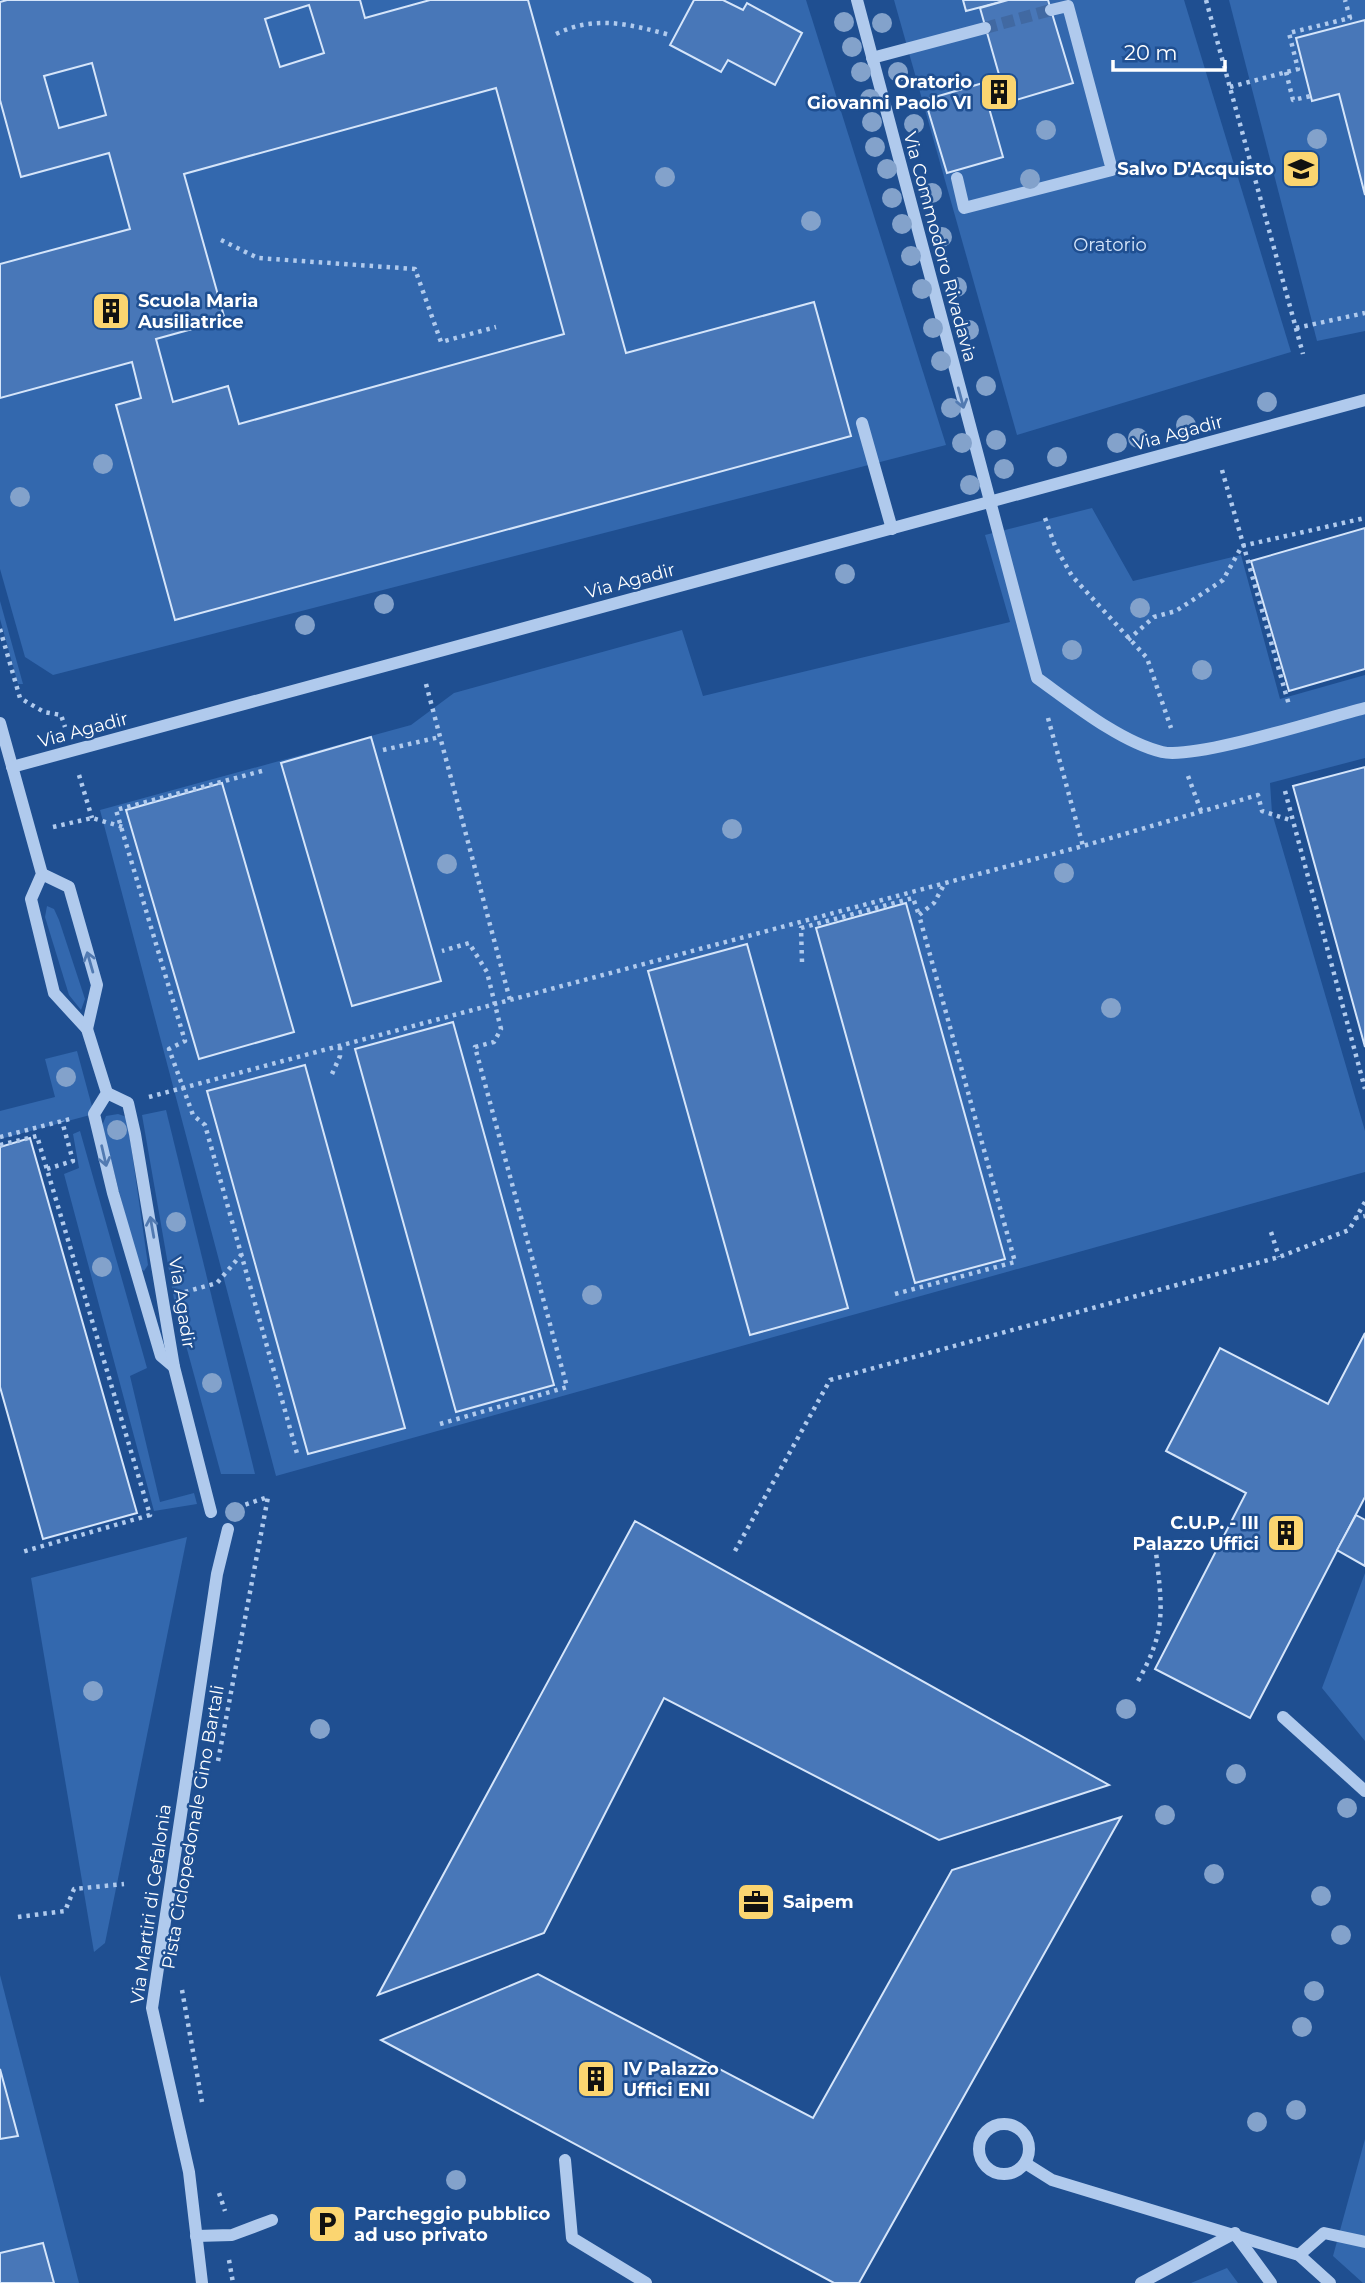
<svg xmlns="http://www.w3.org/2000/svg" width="1365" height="2283" viewBox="0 0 1365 2283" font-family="Montserrat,sans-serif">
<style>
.green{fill:#3368ae}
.building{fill:#4877b8;stroke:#d5e5fa;stroke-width:2;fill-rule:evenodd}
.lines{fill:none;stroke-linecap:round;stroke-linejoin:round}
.minor-tunnel{stroke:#4169a2;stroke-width:12;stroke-dasharray:12 6;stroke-linecap:butt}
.path{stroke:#b0caed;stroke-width:4.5;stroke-dasharray:3.5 5;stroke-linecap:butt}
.minor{stroke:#b0caed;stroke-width:12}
.tree{fill:#83a2cb}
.oneway{stroke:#527ab1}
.labels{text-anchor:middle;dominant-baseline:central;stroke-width:5;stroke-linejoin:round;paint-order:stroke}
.poi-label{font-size:18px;font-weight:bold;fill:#fff;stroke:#1f4f91;text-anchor:start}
.park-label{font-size:18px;fill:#d5e5fa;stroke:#1f4f91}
.street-label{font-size:18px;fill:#fff;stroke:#1f4f91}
</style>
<rect width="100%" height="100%" fill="#1f4f91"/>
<g class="green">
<path d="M0 0H806L946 445 53 675 25 657 0 569Z"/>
<path d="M894 0H1184L1291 352 1017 435Z"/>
<path d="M1229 0H1365V331L1317 341Z"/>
<path d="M1092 508 1133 581 1241 555 1280 699 1365 675V758L1270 783 1272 813 1365 1131V1172L276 1476 100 810 411 725 454 693 682 630 703 696 1010 622 985 535Z"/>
<path d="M0 601 23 684H18L0 619Z"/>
<path d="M47 906 54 909 59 920 85 999 81 1010 69 995 45 917Z"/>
<path d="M77 1051 94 1114 0 1139V1111L55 1097 45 1059Z"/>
<path d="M166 1110 255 1474H221L175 1305 142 1115Z"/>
<path d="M118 1114 127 1117 148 1265 144 1271 139 1268 102 1126 106 1116Z"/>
<path d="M80 1131 147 1368 130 1376 160 1502 194 1493 197 1504 154 1511 64 1174 79 1168 73 1134Z"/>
<path d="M187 1537 105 1943 94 1952 31 1578Z"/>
<path d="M1365 1573V1741L1322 1688Z"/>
<path d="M0 1975 79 2283H0Z"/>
<path d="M1365 2139V2283H1363L1333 2256Z"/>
<path d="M1227 2268 1238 2283H1191Z"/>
</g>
<g class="building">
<path d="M7 0H360L365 18 430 0H528L626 353 814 302 851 436 175 620 116 405 141 398 132 362 0 398V264L130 229 109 153 21 177 0 100V2ZM309 5 324 53 280 67 265 19ZM92 63 106 115 59 128 44 76ZM496 88 564 334 239 424 228 386 173 402 156 339 225 320 184 174Z"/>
<path d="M694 0H723L743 10 747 3 802 33 775 85 728 60 721 72 670 45Z"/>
<path d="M963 0H1008L966 11Z"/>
<path d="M1008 0H1048L1073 83 989 108 1003 157 947 173 925 100 1000 78 980 8Z"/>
<path d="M1365 20V195L1339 94 1312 101 1296 38Z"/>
<path d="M1365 528V669L1289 691 1251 561Z"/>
<path d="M371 737 441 981 352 1006 281 763Z"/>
<path d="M1365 767V1047L1293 786Z"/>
<path d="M222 783 294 1032 199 1059 126 810Z"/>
<path d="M906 903 1005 1259 915 1283 816 928Z"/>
<path d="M747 944 848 1308 750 1335 648 971Z"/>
<path d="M453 1022 554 1385 456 1412 355 1049Z"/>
<path d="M305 1065 405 1428 308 1454 207 1091Z"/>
<path d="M30 1138 137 1513 43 1539 0 1387V1147Z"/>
<path d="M1365 1333V1497L1250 1718 1155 1669 1246 1493 1166 1451 1220 1348 1328 1404Z"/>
<path d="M1356 1515 1365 1520V1566L1337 1550Z"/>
<path d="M635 1521 1109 1785 939 1840 664 1698 544 1933 378 1995Z"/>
<path d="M1121 1817 859 2283H834L381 2040 538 1974 813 2118 952 1870Z"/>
<path d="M0 2069 18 2136 0 2139Z"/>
<path d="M43 2243 54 2283H0V2253Z"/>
</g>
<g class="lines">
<path class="minor-tunnel" d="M985 28 1051 10"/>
<g class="path">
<path d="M1206 0 1303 354"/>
<path d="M556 34C595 15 629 24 670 35"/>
<path d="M1286 72 1293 100 1311 96"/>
<path d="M1230 87 1298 69 1289 33 1350 18 1345 0"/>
<path d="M221 240 258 258 415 269 441 342 496 327"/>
<path d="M1296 328 1365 313"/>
<path d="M1222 470 1289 705"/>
<path d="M1045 518 1055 546 1072 576 1147 658 1171 728"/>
<path d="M0 629 20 698 44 712 61 715 65 727"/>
<path d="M1128 640 1154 617 1176 611 1223 580 1242 546 1365 518"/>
<path d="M426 684 510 1000"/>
<path d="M1048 718 1083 846"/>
<path d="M383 750 440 737"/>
<path d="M262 771 116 810 185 1041 169 1049 193 1115 205 1125 298 1457"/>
<path d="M79 775 92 818"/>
<path d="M1188 776 1201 811"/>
<path d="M1285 791 1365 1089"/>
<path d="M53 827 92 818 123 827"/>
<path d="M802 962 801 928 913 898 919 915"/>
<path d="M332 1074 340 1056V1046"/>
<path d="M149 1097 1083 846 1258 795 1262 811 1293 821"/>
<path d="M0 1137 70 1119"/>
<path d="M0 1145 37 1136 150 1515 22 1552"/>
<path d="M47 1169 73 1161 62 1121"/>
<path d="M1355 1218 1365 1216"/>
<path d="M1271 1232 1279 1257"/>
<path d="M185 1292 217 1283 241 1255"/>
<path d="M895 1294 1015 1262 919 915 934 903 945 883"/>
<path d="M440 1424 567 1387 475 1047 494 1042 501 1029 487 972 469 943 442 951"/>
<path d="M735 1551 830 1380 1279 1257 1349 1230 1365 1202"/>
<path d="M1138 1681C1167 1630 1162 1608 1156 1552"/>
<path d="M218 1761 268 1497 238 1507"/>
<path d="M18 1917 65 1911 74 1889 124 1884"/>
<path d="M182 1990 202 2102"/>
<path d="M219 2193 225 2211"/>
<path d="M229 2260 233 2283"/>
</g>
<g class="minor">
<path d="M857 0 1037 678C1072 703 1120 742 1162 752 1195 760 1325 718 1365 708"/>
<path d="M872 58 985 28"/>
<path d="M957 178 964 208 1112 170 1068 6 1051 10"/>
<path d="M862 423 892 529"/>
<path d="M0 723 42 874 31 899 54 993 87 1029 107 1093 94 1114 113 1193 161 1356 174 1367"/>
<path d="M12 767 1365 400"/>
<path d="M42 874 69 887 97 985 87 1029"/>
<path d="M107 1093 128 1103 135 1134 174 1367 211 1512"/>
<path d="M1283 1717 1365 1791"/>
<circle cx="1004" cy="2149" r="25"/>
<path d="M565 2160 572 2238 646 2283"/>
<path d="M1025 2163 1052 2180 1299 2255 1330 2283"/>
<path d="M1235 2234 1271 2283"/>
<path d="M196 2236 232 2235 272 2220"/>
<path d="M1299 2255 1324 2233 1365 2242"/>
<path d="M202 2283 189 2172 152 2008 217 1574 228 1529"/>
<path d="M1141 2283 1235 2233"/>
</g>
</g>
<g class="tree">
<circle cx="844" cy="22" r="10"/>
<circle cx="882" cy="23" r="10"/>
<circle cx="852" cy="47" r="10"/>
<circle cx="861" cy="72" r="10"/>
<circle cx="898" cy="72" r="10"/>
<circle cx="870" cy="99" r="10"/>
<circle cx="872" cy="122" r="10"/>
<circle cx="914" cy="124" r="10"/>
<circle cx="1046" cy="130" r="10"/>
<circle cx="1317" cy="139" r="10"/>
<circle cx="875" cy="147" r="10"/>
<circle cx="887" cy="169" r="10"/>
<circle cx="665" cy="177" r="10"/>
<circle cx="1030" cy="179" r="10"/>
<circle cx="932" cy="193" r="10"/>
<circle cx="892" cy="198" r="10"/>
<circle cx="811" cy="221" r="10"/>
<circle cx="902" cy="224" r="10"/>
<circle cx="942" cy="237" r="10"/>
<circle cx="911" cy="256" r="10"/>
<circle cx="957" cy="287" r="10"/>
<circle cx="922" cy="289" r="10"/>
<circle cx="933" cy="328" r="10"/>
<circle cx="969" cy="330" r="10"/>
<circle cx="941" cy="361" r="10"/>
<circle cx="986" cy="386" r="10"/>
<circle cx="1267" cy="402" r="10"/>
<circle cx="951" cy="408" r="10"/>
<circle cx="1186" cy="425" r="10"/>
<circle cx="1138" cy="438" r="10"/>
<circle cx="996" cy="440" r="10"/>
<circle cx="962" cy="443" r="10"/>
<circle cx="1117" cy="443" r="10"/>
<circle cx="1057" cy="457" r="10"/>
<circle cx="103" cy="464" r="10"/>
<circle cx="1004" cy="469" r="10"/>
<circle cx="970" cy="485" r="10"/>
<circle cx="20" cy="497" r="10"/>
<circle cx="845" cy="574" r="10"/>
<circle cx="384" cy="604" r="10"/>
<circle cx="1140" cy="608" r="10"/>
<circle cx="305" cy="625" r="10"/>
<circle cx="1072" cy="650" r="10"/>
<circle cx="1202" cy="670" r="10"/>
<circle cx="732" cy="829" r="10"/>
<circle cx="447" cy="864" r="10"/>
<circle cx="1064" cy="873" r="10"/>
<circle cx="1111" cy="1008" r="10"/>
<circle cx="66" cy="1077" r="10"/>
<circle cx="117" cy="1130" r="10"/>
<circle cx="176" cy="1222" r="10"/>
<circle cx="102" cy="1267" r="10"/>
<circle cx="592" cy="1295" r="10"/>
<circle cx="212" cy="1383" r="10"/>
<circle cx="235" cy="1512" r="10"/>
<circle cx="93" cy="1691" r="10"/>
<circle cx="1126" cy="1709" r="10"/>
<circle cx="320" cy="1729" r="10"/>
<circle cx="1236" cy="1774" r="10"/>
<circle cx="1347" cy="1808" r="10"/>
<circle cx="1165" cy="1815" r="10"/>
<circle cx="1214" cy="1874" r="10"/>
<circle cx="1321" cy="1896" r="10"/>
<circle cx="1341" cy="1935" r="10"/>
<circle cx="1314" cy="1991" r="10"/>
<circle cx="1302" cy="2027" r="10"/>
<circle cx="1296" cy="2110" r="10"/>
<circle cx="1257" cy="2122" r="10"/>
<circle cx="456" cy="2180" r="10"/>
</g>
<defs><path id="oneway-shaft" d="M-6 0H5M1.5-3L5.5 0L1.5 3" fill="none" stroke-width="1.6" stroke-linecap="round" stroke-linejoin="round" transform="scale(1.75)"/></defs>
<g class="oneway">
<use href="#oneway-shaft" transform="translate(961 398) rotate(75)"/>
<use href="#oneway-shaft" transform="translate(90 962) rotate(-106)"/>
<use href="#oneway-shaft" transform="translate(104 1156) rotate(77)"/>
<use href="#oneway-shaft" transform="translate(152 1227) rotate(-100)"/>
</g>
<defs>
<symbol id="building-square" viewBox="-11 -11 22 22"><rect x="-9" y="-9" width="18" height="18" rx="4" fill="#fbd570" stroke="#1f4f91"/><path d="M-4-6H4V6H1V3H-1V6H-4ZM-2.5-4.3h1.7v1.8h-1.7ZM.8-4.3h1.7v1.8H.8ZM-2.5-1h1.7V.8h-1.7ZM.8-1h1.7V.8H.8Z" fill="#111"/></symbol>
<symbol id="school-square" viewBox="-11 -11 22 22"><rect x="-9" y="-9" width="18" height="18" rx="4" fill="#fbd570" stroke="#1f4f91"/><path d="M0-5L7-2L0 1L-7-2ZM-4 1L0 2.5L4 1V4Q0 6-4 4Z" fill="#111"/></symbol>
<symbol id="office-square" viewBox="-11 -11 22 22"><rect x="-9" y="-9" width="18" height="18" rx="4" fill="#fbd570" stroke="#1f4f91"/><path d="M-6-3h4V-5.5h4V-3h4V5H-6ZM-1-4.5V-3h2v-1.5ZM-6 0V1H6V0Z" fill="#111"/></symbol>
<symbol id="parking-square" viewBox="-11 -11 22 22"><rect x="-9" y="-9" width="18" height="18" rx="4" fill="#fbd570" stroke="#1f4f91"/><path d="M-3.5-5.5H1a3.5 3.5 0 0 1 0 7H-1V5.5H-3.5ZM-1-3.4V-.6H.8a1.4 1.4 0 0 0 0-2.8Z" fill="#111"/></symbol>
</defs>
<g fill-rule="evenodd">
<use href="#building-square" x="977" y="70" width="44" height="44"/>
<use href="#school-square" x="1279" y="147" width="44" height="44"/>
<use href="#building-square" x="89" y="289" width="44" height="44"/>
<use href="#building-square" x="1264" y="1511" width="44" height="44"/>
<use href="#office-square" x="734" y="1880" width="44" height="44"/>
<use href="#building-square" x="574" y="2057" width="44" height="44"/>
<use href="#parking-square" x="305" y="2202" width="44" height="44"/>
</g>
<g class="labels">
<g class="poi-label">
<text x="972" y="82" text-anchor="end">Oratorio<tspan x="972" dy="21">Giovanni Paolo VI</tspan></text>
<text x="1274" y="169" text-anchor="end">Salvo D'Acquisto</text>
<text x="138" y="301">Scuola Maria<tspan x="138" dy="21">Ausiliatrice</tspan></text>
<text x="1259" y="1523" text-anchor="end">C.U.P. - III<tspan x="1259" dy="21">Palazzo Uffici</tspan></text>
<text x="783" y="1902">Saipem</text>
<text x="623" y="2069">IV Palazzo<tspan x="623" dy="21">Uffici ENI</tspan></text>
<text x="354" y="2214">Parcheggio pubblico<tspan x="354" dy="21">ad uso privato</tspan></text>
</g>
<g class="park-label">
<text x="1110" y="245">Oratorio</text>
</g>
<g class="street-label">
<text transform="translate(940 247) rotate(75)">Via Commodoro Rivadavia</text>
<text transform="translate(1178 433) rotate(-15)">Via Agadir</text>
<text transform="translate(630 581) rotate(-15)">Via Agadir</text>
<text transform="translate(83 730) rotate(-15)">Via Agadir</text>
<text transform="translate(182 1303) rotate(81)">Via Agadir</text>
<text transform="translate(193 1827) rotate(-80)">Pista Ciclopedonale Gino Bartali</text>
<text transform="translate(151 1904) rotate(-82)">Via Martiri di Cefalonia</text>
</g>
</g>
<path d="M1113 60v10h112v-10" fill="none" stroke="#ffffff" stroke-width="3.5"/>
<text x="1124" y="60" font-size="21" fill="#ffffff" stroke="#1f4f91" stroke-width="5" paint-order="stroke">20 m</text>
</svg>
